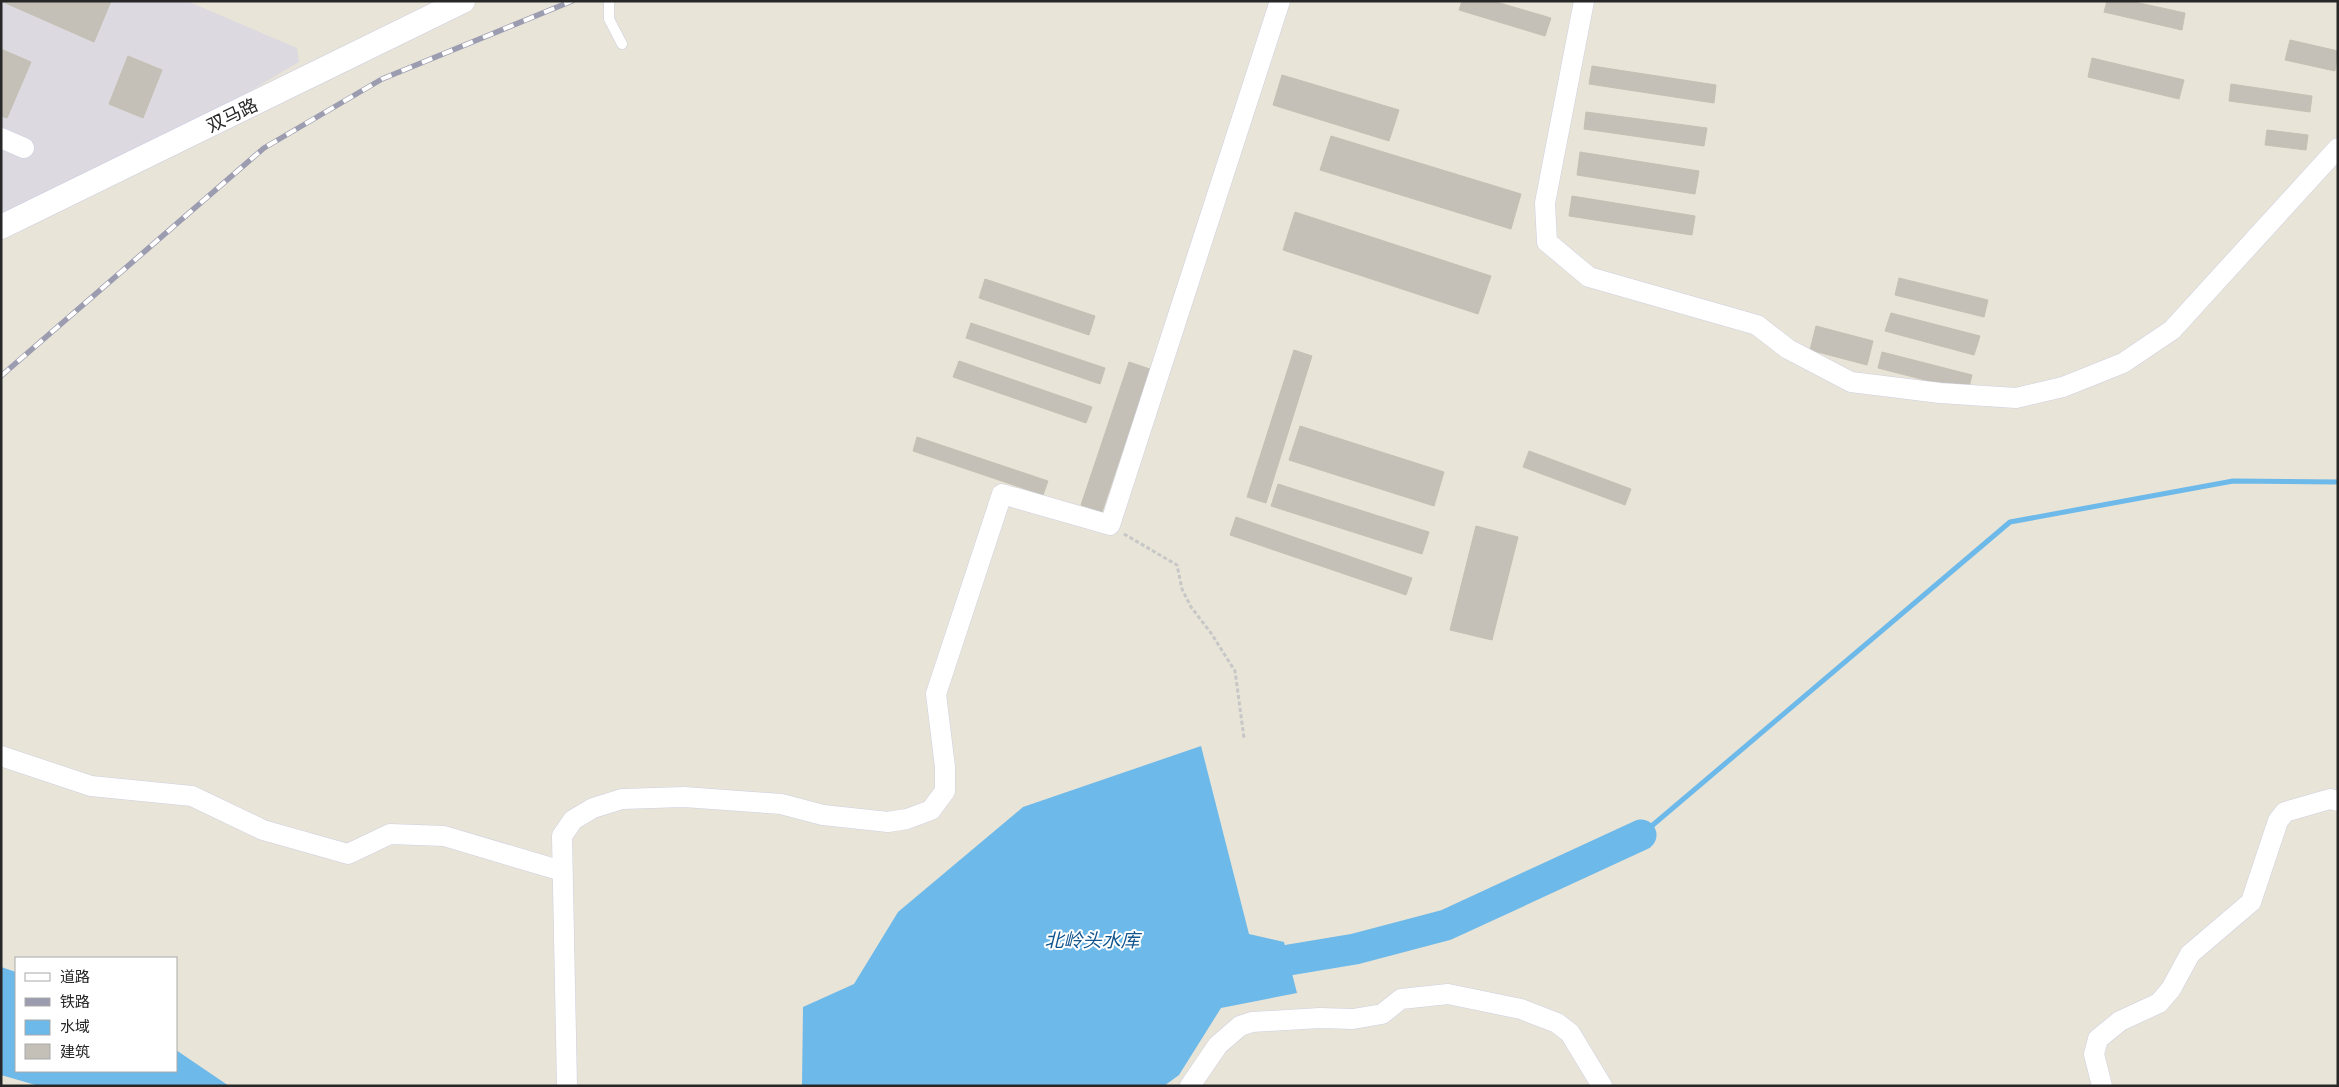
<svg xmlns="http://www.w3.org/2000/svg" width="2339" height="1087" viewBox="0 0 2339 1087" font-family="'PT Sans','Noto Sans SC',sans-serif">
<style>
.industrial{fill:#dcd9e1}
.water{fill:#6db9e9}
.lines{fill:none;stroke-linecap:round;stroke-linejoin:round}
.stream{stroke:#6db9e9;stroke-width:5}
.river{stroke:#6db9e9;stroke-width:31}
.building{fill:#c4c0b8;stroke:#c4c0b2}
.service-casing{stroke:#cecfe0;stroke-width:11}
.minor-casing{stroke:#cecfe0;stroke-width:21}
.tertiary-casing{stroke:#cecfe0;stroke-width:25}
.path{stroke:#c7c7c7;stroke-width:3;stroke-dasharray:4 2.5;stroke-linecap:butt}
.service{stroke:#fff;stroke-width:10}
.minor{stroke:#fff;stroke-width:20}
.tertiary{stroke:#fff;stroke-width:24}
.rail-casing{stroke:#9c9cb1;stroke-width:5.5}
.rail{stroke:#fff;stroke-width:4;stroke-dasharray:11;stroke-linecap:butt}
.labels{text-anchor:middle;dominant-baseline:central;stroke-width:4;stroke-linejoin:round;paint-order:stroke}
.street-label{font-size:18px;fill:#272727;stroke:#fff}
.water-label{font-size:19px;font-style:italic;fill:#12558f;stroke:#fff}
</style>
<rect width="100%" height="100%" fill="#e9e4d8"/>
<path class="industrial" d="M1 1H187L297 48 299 62 118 169 1 227Z"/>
<g class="water">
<path d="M1201 746 1249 934 1284 942 1297 993 1221 1008 1179 1075 1164 1086H802L803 1007 854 984 898 912 1023 807Z"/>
<path d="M1 967 16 972V1071H176V1050L229 1086H39L1 1075Z"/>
</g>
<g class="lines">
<path class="stream" d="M1641 835 2010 522 2233 481 2338 482"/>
<path class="river" d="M1289 960 1355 949 1446 925 1641 835"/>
</g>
<g class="building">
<path d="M1 1H111L94 42Z"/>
<path d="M1462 1H1493L1551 18 1545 36 1459 10Z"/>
<path d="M2107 1H2130L2185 13 2182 30 2104 12Z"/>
<path d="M2290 40 2338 51 2335 71 2285 60Z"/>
<path d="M1 49 31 62 7 118 1 116Z"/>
<path d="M128 56 162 70 143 118 109 104Z"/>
<path d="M2092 58 2184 80 2179 99 2088 77Z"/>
<path d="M1592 66 1716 85 1714 103 1589 84Z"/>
<path d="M1282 75 1399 110 1389 141 1273 105Z"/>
<path d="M2231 84 2312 96 2310 112 2229 101Z"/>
<path d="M1586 112 1707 128 1704 146 1584 129Z"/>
<path d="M2267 130 2308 135 2306 150 2265 145Z"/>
<path d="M1331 136 1521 194 1511 229 1320 170Z"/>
<path d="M1580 152 1699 171 1695 194 1577 175Z"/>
<path d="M1572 196 1695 216 1692 235 1569 216Z"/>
<path d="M1295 212 1491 276 1478 314 1283 250Z"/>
<path d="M1899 278 1988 300 1984 317 1895 295Z"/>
<path d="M985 279 1095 316 1089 335 979 298Z"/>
<path d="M1891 313 1980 336 1974 355 1885 331Z"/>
<path d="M971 323 1105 368 1100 384 966 338Z"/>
<path d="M1816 326 1873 341 1867 365 1810 350Z"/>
<path d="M1294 350 1312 356 1266 503 1247 497Z"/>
<path d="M1882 352 1972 375 1968 391 1878 368Z"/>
<path d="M959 361 1092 407 1086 423 953 377Z"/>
<path d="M1129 362 1150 369 1102 512 1081 505Z"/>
<path d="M1300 426 1444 472 1434 506 1289 460Z"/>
<path d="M917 437 1048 481 1043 495 913 451Z"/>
<path d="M1529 451 1631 489 1625 505 1523 467Z"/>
<path d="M1278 484 1429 532 1422 554 1271 506Z"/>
<path d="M1236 517 1412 578 1406 595 1230 535Z"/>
<path d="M1476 526 1518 537 1492 640 1450 630Z"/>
</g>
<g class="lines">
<defs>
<path id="service" d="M609 1V19L622 44"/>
<g id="minor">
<path d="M1584 1 1545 203 1547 242 1589 277 1757 325 1788 349 1851 382 1940 393 2016 398 2063 387 2123 363 2172 330 2338 148"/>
<path d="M1 138 24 148"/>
<path d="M1 756 91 786 192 796 263 830 348 854 390 834 444 836 562 871"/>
<path d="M567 1086 562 836 573 820 593 808 622 799 684 797 781 804 823 815 888 822 907 819 931 810 945 791V767L936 694 1002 494 1110 525 1280 1"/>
<path d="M1190 1086 1218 1045 1240 1026 1252 1022 1320 1018 1353 1019 1382 1014 1401 999 1448 994 1521 1009 1557 1023 1570 1033 1602 1086"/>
<path d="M2102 1086 2094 1054 2098 1039 2120 1021 2159 1003 2171 989 2190 954 2251 902 2278 821 2285 812 2330 799 2338 801"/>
</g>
<path id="tertiary" d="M1 227 463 1"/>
</defs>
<use href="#service" class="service-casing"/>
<use href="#minor" class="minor-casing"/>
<use href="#tertiary" class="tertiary-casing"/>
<path class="path" d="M1124 534 1177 565 1182 589 1191 607 1211 633 1235 671 1244 738"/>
<use href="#service" class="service"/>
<use href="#minor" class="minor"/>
<use href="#tertiary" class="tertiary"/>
<defs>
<path id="rail" d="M1 376 264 148 382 79 572 1"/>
</defs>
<use href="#rail" class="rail-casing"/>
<use href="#rail" class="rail"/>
</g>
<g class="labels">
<g class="street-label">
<text transform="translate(232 115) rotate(-26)">双马路</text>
</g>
<g class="water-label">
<text x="1092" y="940">北岭头水库</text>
</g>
</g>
<rect width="2339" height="1087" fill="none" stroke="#272727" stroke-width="5"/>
<rect x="15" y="957" width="162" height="115" fill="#ffffff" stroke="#a9a9a9"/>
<rect x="25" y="973" width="25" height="8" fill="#ffffff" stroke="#a9a9a9"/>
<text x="60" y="982" font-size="15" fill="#272727">道路</text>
<rect x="25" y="998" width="25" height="8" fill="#9c9cb1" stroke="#a9a9a9"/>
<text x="60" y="1007" font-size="15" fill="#272727">铁路</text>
<rect x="25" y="1020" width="25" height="15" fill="#6db9e9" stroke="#a9a9a9"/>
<text x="60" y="1032" font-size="15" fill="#272727">水域</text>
<rect x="25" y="1044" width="25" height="15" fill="#c4c0b8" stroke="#a9a9a9"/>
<text x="60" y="1057" font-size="15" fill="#272727">建筑</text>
</svg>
